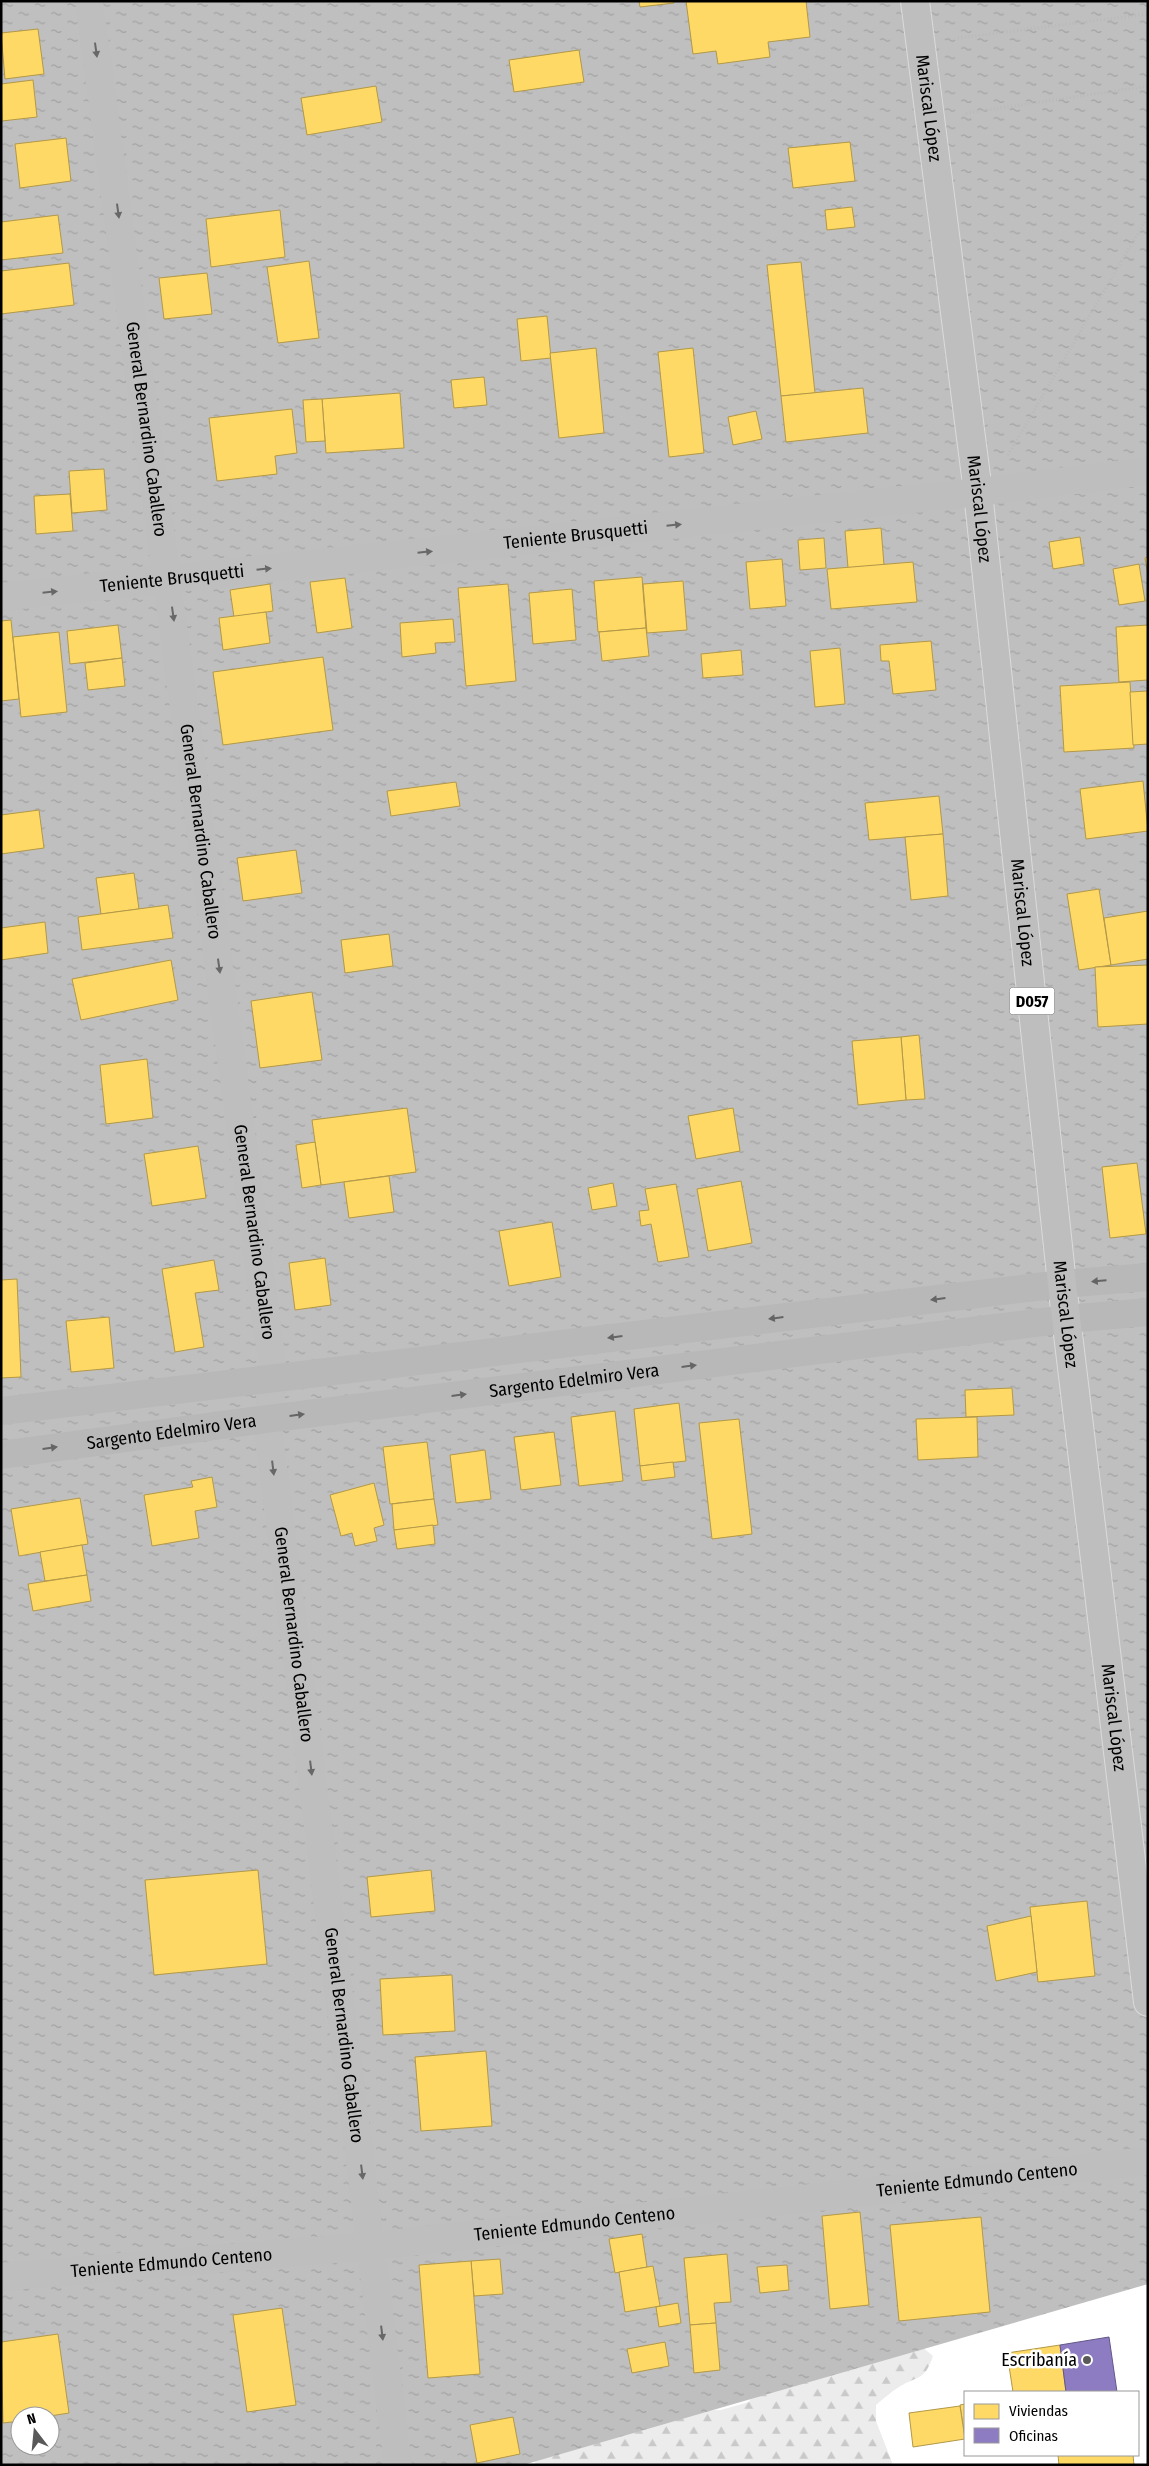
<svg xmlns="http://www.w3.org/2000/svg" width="1149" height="2466" viewBox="0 0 1149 2466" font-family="'Fira Sans Condensed',sans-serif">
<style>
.forest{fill:url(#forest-firs)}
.water{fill:url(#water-ripples);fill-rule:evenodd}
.homes{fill:#ffd966;stroke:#b29847}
.offices{fill:#8e7cc3;stroke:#635788}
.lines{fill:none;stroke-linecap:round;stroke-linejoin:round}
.primary-casing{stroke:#dbdbdb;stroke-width:30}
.path{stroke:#b9b9b9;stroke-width:3;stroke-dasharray:1 2.5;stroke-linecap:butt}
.street{stroke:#bebebe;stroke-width:28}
.secondary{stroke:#b8b8b8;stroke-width:28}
.primary{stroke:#bebebe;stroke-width:28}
.oneway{fill:#686868}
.oneway2{fill:#656565}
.poi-dot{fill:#595959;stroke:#fff;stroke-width:2}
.labels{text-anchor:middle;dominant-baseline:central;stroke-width:5;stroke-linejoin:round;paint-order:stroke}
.shield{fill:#fff;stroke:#4c4c4c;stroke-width:1}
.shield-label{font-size:16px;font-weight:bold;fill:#000}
.street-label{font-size:18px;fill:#000;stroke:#fff}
.poi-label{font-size:18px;fill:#000;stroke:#fff;text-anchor:end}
</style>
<defs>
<pattern id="forest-firs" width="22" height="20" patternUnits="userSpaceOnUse" patternTransform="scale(1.25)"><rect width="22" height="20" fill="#ececec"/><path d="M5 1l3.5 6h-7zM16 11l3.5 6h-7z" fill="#c9c9c9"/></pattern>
<pattern id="water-ripples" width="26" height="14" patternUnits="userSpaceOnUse" patternTransform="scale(1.25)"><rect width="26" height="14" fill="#bfbfbf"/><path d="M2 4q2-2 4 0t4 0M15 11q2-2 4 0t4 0" fill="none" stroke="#a2a2a2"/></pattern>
</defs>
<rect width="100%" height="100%" fill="#fff"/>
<path class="forest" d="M921 2346 933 2356C924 2382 918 2375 899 2387 891 2392 883 2399 876 2405V2421L893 2465H536L531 2451 673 2411 721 2410 749 2402 764 2374Z"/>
<path class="water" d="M1 1H1148V2284L523 2465H1ZM20 2416H50V2446H20Z"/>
<g class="homes">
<path d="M639 1H674V3L640 7Z"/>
<path d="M686 1H806L810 37 768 42 770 57 718 64 716 51 693 54Z"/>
<path d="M38 29 44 74 5 79 1 33Z"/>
<path d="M579 50 584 82 514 92 509 60Z"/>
<path d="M33 80 37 117 2 121 1 84Z"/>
<path d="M376 86 382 122 307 135 301 98Z"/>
<path d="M66 138 71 181 20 188 15 144Z"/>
<path d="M850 142 855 181 793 188 788 148Z"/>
<path d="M852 207 855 227 827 230 825 210Z"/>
<path d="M280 210 285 257 211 267 206 219Z"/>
<path d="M58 215 63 253 1 260V222Z"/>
<path d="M309 261 319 338 278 343 267 267Z"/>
<path d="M801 262 815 393 781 396 767 265Z"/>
<path d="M69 263 74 305 1 314V271Z"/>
<path d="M207 273 212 314 164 319 159 278Z"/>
<path d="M547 316 551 358 521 361 517 319Z"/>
<path d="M596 348 604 433 559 438 550 353Z"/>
<path d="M693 348 704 453 669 457 658 352Z"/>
<path d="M484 377 487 405 454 408 451 380Z"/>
<path d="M863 388 868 433 786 442 781 396Z"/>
<path d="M400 393 404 448 326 453 322 399Z"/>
<path d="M322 399 325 441 306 442 303 400Z"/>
<path d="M292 409 297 453 275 456 277 474 217 481 209 418Z"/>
<path d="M756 411 762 439 733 445 728 417Z"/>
<path d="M104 469 107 510 72 513 69 471Z"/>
<path d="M70 494 73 531 36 534 34 496Z"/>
<path d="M881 528 884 565 848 568 845 531Z"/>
<path d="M1080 537 1084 564 1053 569 1049 542Z"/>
<path d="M824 538 826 568 800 570 798 540Z"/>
<path d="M1148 557V575L1145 558Z"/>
<path d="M782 559 786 606 750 609 746 562Z"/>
<path d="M913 562 917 602 831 609 827 569Z"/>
<path d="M1139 564 1145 601 1119 605 1113 569Z"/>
<path d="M642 577 646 628 598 632 594 581Z"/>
<path d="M345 578 352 628 317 633 310 582Z"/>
<path d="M683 581 687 630 647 633 643 584Z"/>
<path d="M270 584 273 611 234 617 230 590Z"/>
<path d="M508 584 516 681 466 686 458 588Z"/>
<path d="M572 589 576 640 533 644 529 593Z"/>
<path d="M266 612 270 643 223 650 219 618Z"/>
<path d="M453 619 455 642 435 643 436 653 402 657 400 623Z"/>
<path d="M11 620 19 699 1 701V621Z"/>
<path d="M118 625 122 658 70 664 67 631Z"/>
<path d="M1148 625V680L1119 682 1116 627Z"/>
<path d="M646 628 649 656 602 661 599 632Z"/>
<path d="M59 632 67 712 21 717 13 637Z"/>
<path d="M931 641 936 690 893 694 889 661H881L880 645Z"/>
<path d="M840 648 845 704 815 707 810 651Z"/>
<path d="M741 650 743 675 703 678 701 654Z"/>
<path d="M323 657 333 730 223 745 213 672Z"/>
<path d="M122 658 125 686 88 690 85 663Z"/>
<path d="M1130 682 1134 748 1064 752 1060 686Z"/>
<path d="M1147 691 1148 744 1133 745 1130 692Z"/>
<path d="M1143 781 1148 831 1086 839 1080 789Z"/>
<path d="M456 782 460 806 391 816 387 791Z"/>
<path d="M939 796 943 834 869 840 865 803Z"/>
<path d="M39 810 44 848 1 854V815Z"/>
<path d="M943 834 948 896 911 900 905 837Z"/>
<path d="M296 850 302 893 243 901 237 858Z"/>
<path d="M134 873 139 909 101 914 96 878Z"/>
<path d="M1099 889 1111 965 1079 970 1067 894Z"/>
<path d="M168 905 173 938 82 950 78 917Z"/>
<path d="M1148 911V959L1111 965 1104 918Z"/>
<path d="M45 922 48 953 1 960V928Z"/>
<path d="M389 934 393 966 345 973 341 940Z"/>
<path d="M171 960 178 1000 81 1020 72 979Z"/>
<path d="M1148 965V1024L1098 1027 1095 967Z"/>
<path d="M312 992 322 1060 260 1068 251 1001Z"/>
<path d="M919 1035 925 1099 906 1100 901 1037Z"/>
<path d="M901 1037 906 1100 858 1105 852 1041Z"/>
<path d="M147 1059 153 1118 106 1124 100 1065Z"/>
<path d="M407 1108 416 1172 321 1185 312 1120Z"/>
<path d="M733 1108 740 1151 696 1159 688 1116Z"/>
<path d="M315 1142 321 1185 302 1188 296 1145Z"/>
<path d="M198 1146 206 1198 152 1206 144 1154Z"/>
<path d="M1137 1163 1146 1234 1110 1238 1102 1167Z"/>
<path d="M389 1176 394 1212 349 1218 344 1182Z"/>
<path d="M741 1181 752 1243 708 1251 697 1189Z"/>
<path d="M613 1183 617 1206 592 1210 588 1188Z"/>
<path d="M676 1184 689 1257 658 1262 651 1224 641 1226 639 1211 649 1210 645 1189Z"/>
<path d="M552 1222 561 1277 509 1286 499 1231Z"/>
<path d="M325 1258 331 1305 295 1310 289 1263Z"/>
<path d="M214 1260 219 1290 195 1293 204 1347 175 1352 162 1269Z"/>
<path d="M17 1279 21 1377 1 1378V1280Z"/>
<path d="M109 1317 114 1368 71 1372 66 1321Z"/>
<path d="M1012 1388 1014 1415 966 1417 965 1390Z"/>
<path d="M679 1403 686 1461 640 1466 634 1409Z"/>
<path d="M615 1411 623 1481 579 1486 571 1417Z"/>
<path d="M977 1417 978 1457 918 1460 916 1419Z"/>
<path d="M739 1419 752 1534 712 1539 699 1423Z"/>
<path d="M554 1432 561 1485 521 1490 514 1437Z"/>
<path d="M427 1442 434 1499 390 1504 383 1447Z"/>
<path d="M485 1450 491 1499 456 1503 450 1455Z"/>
<path d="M673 1462 675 1477 642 1481 640 1466Z"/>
<path d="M212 1477 217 1507 195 1511 199 1538 152 1546 144 1495 193 1487 191 1481Z"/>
<path d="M374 1483 384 1525 374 1528 377 1541 355 1546 352 1533 341 1536 330 1495Z"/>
<path d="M80 1498 88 1544 19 1556 11 1509Z"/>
<path d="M434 1499 438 1525 394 1530 392 1504Z"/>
<path d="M433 1525 435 1544 397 1549 394 1530Z"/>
<path d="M82 1545 87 1575 45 1581 40 1552Z"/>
<path d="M87 1575 91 1601 33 1611 28 1584Z"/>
<path d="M258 1870 267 1964 154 1975 145 1880Z"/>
<path d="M431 1870 435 1911 371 1917 367 1877Z"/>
<path d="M1087 1901 1095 1976 1038 1982 1030 1907Z"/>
<path d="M1031 1916 1037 1972 996 1981 987 1926Z"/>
<path d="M452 1975 455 2031 383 2035 380 1979Z"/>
<path d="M486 2051 492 2126 421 2131 415 2057Z"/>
<path d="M860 2212 869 2305 830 2309 822 2216Z"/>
<path d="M981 2217 990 2312 899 2321 890 2225Z"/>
<path d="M642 2234 647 2267 615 2273 609 2239Z"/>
<path d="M727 2254 731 2302 714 2303 716 2323 690 2325 684 2258Z"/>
<path d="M500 2259 503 2294 474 2296 471 2261Z"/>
<path d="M471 2261 480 2374 428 2378 419 2265Z"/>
<path d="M787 2265 789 2290 760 2293 757 2267Z"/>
<path d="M653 2266 660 2306 625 2312 619 2272Z"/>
<path d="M678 2303 681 2323 659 2327 656 2307Z"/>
<path d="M282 2308 296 2405 247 2412 233 2315Z"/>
<path d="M716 2323 720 2370 694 2373 690 2325Z"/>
<path d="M58 2334 69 2413 50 2416H20V2421L3 2423 1 2342Z"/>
<path d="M665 2342 669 2366 632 2373 627 2349Z"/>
<path d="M1060 2345 1066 2392H1013L1007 2353Z"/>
<path d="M965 2404V2439L960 2405Z"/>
<path d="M960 2406 965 2439 913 2447 909 2413Z"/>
<path d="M513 2417 520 2454 477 2463 470 2425Z"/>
<path d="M1058 2455H1133L1134 2465H1059Z"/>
</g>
<path class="offices" d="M1109 2337 1117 2392H1066L1060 2345Z"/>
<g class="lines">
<defs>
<g id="primary">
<path id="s5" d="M915 1 978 492 1062 1284 1148 2002"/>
</g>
</defs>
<use href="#primary" class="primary-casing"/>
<g class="path">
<path d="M958 38 1148 14"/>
<path d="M966 113 1148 86"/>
<path d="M1008 455 1148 216"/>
</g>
<g class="street">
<path id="s1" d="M89 1 274 1377 267 1419 398 2465"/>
<path id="s2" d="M1 597 978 492 1148 471"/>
<path id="s3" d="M1 2277 371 2246 1148 2161"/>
</g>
<g class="secondary">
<path d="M1 1411 1062 1284 1148 1277"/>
<path id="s4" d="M1 1455 267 1419 1067 1319 1148 1312"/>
</g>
<use href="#primary" class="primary"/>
</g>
<defs><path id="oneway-solid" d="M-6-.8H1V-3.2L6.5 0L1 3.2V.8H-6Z" transform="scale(1.25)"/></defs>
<g class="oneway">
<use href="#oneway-solid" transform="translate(96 50) rotate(82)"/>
<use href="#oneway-solid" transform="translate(118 211) rotate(82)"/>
<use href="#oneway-solid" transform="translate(674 525) rotate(-6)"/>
<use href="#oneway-solid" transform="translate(425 552) rotate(-6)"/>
<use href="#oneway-solid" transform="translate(264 569) rotate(-6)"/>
<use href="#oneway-solid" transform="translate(50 592) rotate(-6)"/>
<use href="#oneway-solid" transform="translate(173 614) rotate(82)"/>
<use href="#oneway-solid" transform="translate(219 966) rotate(82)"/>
<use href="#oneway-solid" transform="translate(273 1468) rotate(83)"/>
<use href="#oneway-solid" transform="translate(311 1768) rotate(83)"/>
<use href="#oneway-solid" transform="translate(362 2172) rotate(83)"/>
<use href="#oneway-solid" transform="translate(382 2333) rotate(83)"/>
</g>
<g class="oneway2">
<use href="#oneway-solid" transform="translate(1099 1281) rotate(175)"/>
<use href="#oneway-solid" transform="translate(938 1299) rotate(173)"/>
<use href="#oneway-solid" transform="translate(776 1318) rotate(173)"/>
<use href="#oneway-solid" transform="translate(615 1337) rotate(173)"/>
<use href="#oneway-solid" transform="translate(689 1366) rotate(-7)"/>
<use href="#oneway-solid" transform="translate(459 1395) rotate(-7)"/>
<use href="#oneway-solid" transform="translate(297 1415) rotate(-7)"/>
<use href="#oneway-solid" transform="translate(50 1448) rotate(-8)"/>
</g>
<circle class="poi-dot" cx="1087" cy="2360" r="5"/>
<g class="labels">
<rect class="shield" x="1009.5" y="987.5" width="45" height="27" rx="4"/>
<g class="shield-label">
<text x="1032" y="1001">D057</text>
</g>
<g class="street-label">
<text stroke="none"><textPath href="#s5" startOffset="108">Mariscal López</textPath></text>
<text stroke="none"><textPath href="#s1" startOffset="432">General Bernardino Caballero</textPath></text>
<text stroke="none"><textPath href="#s5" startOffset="512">Mariscal López</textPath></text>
<text stroke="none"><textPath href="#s2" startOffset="578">Teniente Brusquetti</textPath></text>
<text stroke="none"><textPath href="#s2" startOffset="172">Teniente Brusquetti</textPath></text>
<text stroke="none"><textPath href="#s1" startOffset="838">General Bernardino Caballero</textPath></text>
<text stroke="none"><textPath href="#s5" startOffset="918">Mariscal López</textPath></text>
<text stroke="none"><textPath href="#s1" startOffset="1242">General Bernardino Caballero</textPath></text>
<text stroke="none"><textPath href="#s5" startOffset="1322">Mariscal López</textPath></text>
<text stroke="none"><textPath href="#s4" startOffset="578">Sargento Edelmiro Vera</textPath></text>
<text stroke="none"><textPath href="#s4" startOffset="172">Sargento Edelmiro Vera</textPath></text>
<text stroke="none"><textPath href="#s1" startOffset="1648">General Bernardino Caballero</textPath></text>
<text stroke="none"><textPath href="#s5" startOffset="1728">Mariscal López</textPath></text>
<text stroke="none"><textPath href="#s1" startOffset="2052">General Bernardino Caballero</textPath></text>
<text stroke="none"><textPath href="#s3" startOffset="981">Teniente Edmundo Centeno</textPath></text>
<text stroke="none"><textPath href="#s3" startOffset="576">Teniente Edmundo Centeno</textPath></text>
<text stroke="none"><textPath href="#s3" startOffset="171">Teniente Edmundo Centeno</textPath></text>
</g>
<g class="poi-label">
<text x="1077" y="2360">Escribanía</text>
</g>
</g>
<rect width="1149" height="2466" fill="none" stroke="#000000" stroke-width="5"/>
<rect x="964" y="2391" width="175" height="65" fill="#ffffff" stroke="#999999"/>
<rect x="974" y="2404" width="25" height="15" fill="#ffd966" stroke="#999999"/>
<text x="1009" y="2416" font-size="15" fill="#000000">Viviendas</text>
<rect x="974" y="2428" width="25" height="15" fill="#8e7cc3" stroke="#999999"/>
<text x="1009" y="2441" font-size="15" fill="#000000">Oficinas</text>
<g transform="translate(35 2431) rotate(344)"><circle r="24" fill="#ffffff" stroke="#999999"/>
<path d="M0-4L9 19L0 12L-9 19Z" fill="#595959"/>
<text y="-8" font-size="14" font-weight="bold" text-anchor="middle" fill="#000000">N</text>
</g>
</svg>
